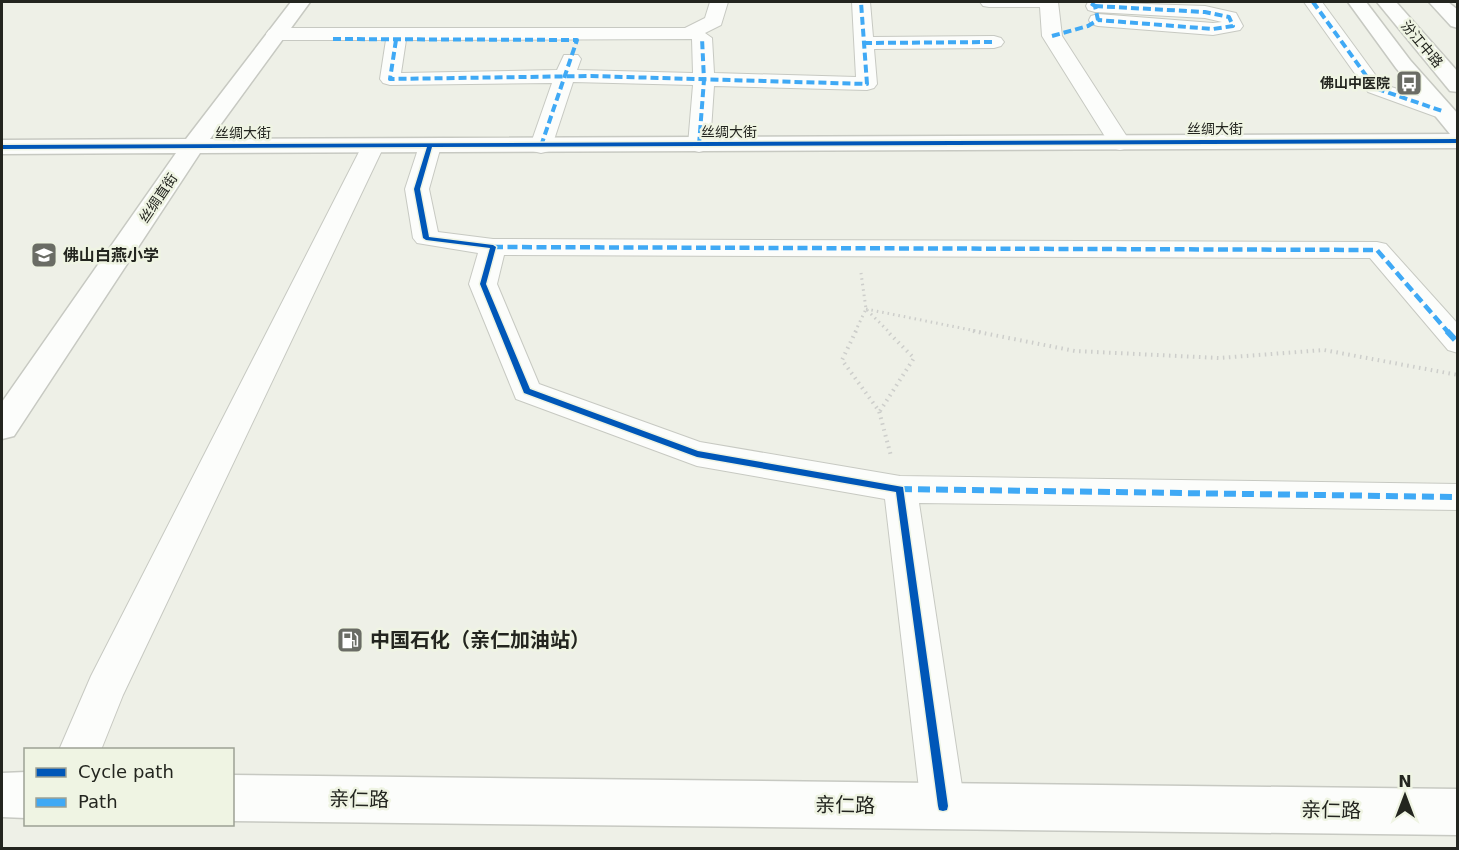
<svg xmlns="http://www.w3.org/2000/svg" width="1459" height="850" viewBox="0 0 1459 850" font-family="'DejaVu Sans','Noto Sans SC',sans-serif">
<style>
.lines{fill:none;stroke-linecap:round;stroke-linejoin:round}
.minor-casing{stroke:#c7c9c2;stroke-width:2}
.tertiary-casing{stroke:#c7c9c2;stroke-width:3}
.secondary-casing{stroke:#c7c9c2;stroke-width:3}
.path-far1{stroke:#cdcecb;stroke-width:3;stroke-dasharray:1.5 4;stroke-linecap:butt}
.path{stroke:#cdcecb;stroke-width:4;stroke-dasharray:1.5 4.5;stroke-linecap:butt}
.minor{fill:#fcfdfb;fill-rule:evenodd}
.tertiary{fill:#fcfdfb;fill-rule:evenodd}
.secondary{fill:#fcfdfb;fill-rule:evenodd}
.quiet-far2{stroke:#3fa9f5;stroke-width:4;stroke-dasharray:8 4;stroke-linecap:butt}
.quiet-far1{stroke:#3fa9f5;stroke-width:4.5;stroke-dasharray:10 4.5;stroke-linecap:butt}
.quiet{stroke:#3fa9f5;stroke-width:6;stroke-dasharray:12 6;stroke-linecap:butt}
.cycleway-casing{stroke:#eff4e3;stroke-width:3}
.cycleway{fill:#0057b8;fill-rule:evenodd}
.labels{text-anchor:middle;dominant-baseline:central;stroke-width:5;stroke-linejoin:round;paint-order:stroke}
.far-street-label{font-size:14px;fill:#23251f;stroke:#eff4e3}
.far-poi-label{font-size:14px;font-weight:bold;fill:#23251f;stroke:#eff4e3;text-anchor:end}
.poi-label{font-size:16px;font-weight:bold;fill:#23251f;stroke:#eff4e3;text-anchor:start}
.near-poi-label{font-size:20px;font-weight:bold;fill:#23251f;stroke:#eff4e3;text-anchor:start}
.near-street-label{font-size:20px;fill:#23251f;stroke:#eff4e3}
</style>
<rect width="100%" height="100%" fill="#eef0e7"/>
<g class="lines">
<defs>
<g id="minor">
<path d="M710 2H728L721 25 705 33 712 38 714 73 856 77 852 2H870L873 37 994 36 1001 38 1004 42 1001 46 994 48 874 49 877 84 874 88 867 90 714 86 710 145 707 150 699 152 691 150 688 145 693 85 573 82 552 146 549 151 541 153 533 151 530 146 552 83 390 85 383 83 380 79 386 40H276L269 38 266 34 269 30 276 28H685L705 18ZM692 39 693 73 577 70 581 59 578 55H564L557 70 401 73 406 40Z"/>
<path d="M980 2H1058L1062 36 1131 143 1128 148 1120 150 1112 148 1109 143 1042 36 1040 7H989L983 6Z"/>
<path d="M1088 2 1205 6 1236 13 1243 26 1240 30 1213 35 1098 26 1091 24 1089 20 1091 16 1098 14 1213 23 1222 22 1205 18 1095 12 1088 10 1086 6Z"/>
<path d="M1304 2H1322L1382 84 1450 106 1453 111 1450 116 1442 118 1434 116 1368 92Z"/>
<path d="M373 139 381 141 384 146 123 695 101 750H59L91 676 362 146 365 141Z"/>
<path d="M430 139 438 141 441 146 429 189 438 232 493 239 1377 242 1386 244 1458 324V353L1448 350 1370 258 504 255 497 284 539 384 700 442 900 476 1458 484V510L919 503 965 806 958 821 943 828 928 821 921 806 885 499 697 466 516 399 469 284 478 253 417 243 413 238 405 189 419 146 422 141Z"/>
</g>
<path id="tertiary" d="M291 2H310L210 139 1458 134V148L200 153 14 436 2 439V402L176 153 2 154V140L186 139Z"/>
<g id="secondary">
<path d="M1348 2H1366L1410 60 1458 114V136L1450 134 1396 68Z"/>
<path d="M1377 2H1396L1458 72V92L1450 91Z"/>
<path d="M1429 2H1448L1458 10V28L1451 26Z"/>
<path d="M26 772V818L2 817V773Z"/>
<path d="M232 775 1458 789V835L232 821Z"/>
</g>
</defs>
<use href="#minor" class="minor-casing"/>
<use href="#tertiary" class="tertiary-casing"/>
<use href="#secondary" class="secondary-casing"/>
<g class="path-far1">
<path d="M866 309 981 332"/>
<path d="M867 310 889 332"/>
<path d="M855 332 866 309 861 273"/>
</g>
<g class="path">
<path d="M856 331 842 360 879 411 891 456"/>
<path d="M973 331 1075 351 1219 358 1324 350 1458 375"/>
<path d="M880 411 914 358 887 331"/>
</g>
<use href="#minor" class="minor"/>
<use href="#tertiary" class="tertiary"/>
<use href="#secondary" class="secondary"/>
<g class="quiet-far2">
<path d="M1313 2 1375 88 1442 111"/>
<path d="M1095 6 1205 12 1229 17 1233 26 1213 29 1098 20"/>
<path d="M1052 36 1088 26 1098 20 1095 6 1089 2"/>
<path d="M333 39 577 40 541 146"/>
<path d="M396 40 390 79 591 76 867 84 861 2"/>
<path d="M864 43 994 42"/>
<path d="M699 145 704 80 702 38"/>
</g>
<path class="quiet-far1" d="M493 247 1377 250 1448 332"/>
<g class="quiet">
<path d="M1447 331 1458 343"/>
<path d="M900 489 1458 497"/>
</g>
<defs>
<path id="cycleway" d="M1458 139V143L432 147 420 189 429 237 493 245 496 247 486 284 530 389 698 451 903 487 948 806 947 810 943 811 939 810 938 806 896 492 697 457 524 393 480 284 490 248 426 240 423 238 414 189 427 147 2 149V145Z"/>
</defs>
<use href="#cycleway" class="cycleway-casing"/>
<use href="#cycleway" class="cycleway"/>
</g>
<defs>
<symbol id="bus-square" viewBox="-11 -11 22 22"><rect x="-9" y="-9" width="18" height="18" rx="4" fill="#6a6c65" stroke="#eff4e3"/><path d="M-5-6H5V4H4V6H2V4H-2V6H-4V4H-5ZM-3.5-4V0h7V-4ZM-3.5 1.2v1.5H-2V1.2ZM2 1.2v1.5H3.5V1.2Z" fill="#fff"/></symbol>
<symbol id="school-square" viewBox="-11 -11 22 22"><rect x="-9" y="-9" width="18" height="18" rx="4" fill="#6a6c65" stroke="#eff4e3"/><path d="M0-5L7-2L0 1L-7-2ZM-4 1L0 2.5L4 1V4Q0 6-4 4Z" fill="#fff"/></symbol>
<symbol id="fuel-square" viewBox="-11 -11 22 22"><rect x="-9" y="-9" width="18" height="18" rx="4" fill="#6a6c65" stroke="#eff4e3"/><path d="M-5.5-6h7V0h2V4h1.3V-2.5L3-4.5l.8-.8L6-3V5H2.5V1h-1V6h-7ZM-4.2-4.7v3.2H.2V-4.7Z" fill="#fff"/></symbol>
</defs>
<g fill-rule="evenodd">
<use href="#bus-square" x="1394" y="68" width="30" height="30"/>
<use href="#school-square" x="29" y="240" width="30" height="30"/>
<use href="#fuel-square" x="335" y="625" width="30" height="30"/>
</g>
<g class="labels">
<g class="far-street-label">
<text transform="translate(1422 44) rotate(50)">汾江中路</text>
<text x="1215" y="129">丝绸大街</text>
<text x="729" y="132">丝绸大街</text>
<text x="243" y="133">丝绸大街</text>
<text transform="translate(158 198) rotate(-56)">丝绸直街</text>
</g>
<g class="far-poi-label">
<text x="1390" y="83">佛山中医院</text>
</g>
<g class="poi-label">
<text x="63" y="255">佛山白燕小学</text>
</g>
<g class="near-poi-label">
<text x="370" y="640">中国石化（亲仁加油站）</text>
</g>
<g class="near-street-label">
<text transform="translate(359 799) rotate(1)">亲仁路</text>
<text transform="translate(845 805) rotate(1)">亲仁路</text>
<text transform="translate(1331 810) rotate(1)">亲仁路</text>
</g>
</g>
<rect width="1459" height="850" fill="none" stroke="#23251f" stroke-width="6"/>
<rect x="24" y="748" width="210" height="78" fill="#eff4e3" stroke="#9da195" stroke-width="1.5"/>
<rect x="36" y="768" width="30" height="9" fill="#0057b8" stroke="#9da195" stroke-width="1.5"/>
<text x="78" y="778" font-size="18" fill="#23251f">Cycle path</text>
<rect x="36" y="798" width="30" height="9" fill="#3fa9f5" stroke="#9da195" stroke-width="1.5"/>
<text x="78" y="808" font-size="18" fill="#23251f">Path</text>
<g transform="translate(1405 796)" stroke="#eff4e3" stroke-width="4.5" paint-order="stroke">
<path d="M0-4.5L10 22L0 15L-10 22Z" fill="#23251f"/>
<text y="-9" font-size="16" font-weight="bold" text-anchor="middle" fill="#23251f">N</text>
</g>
</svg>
